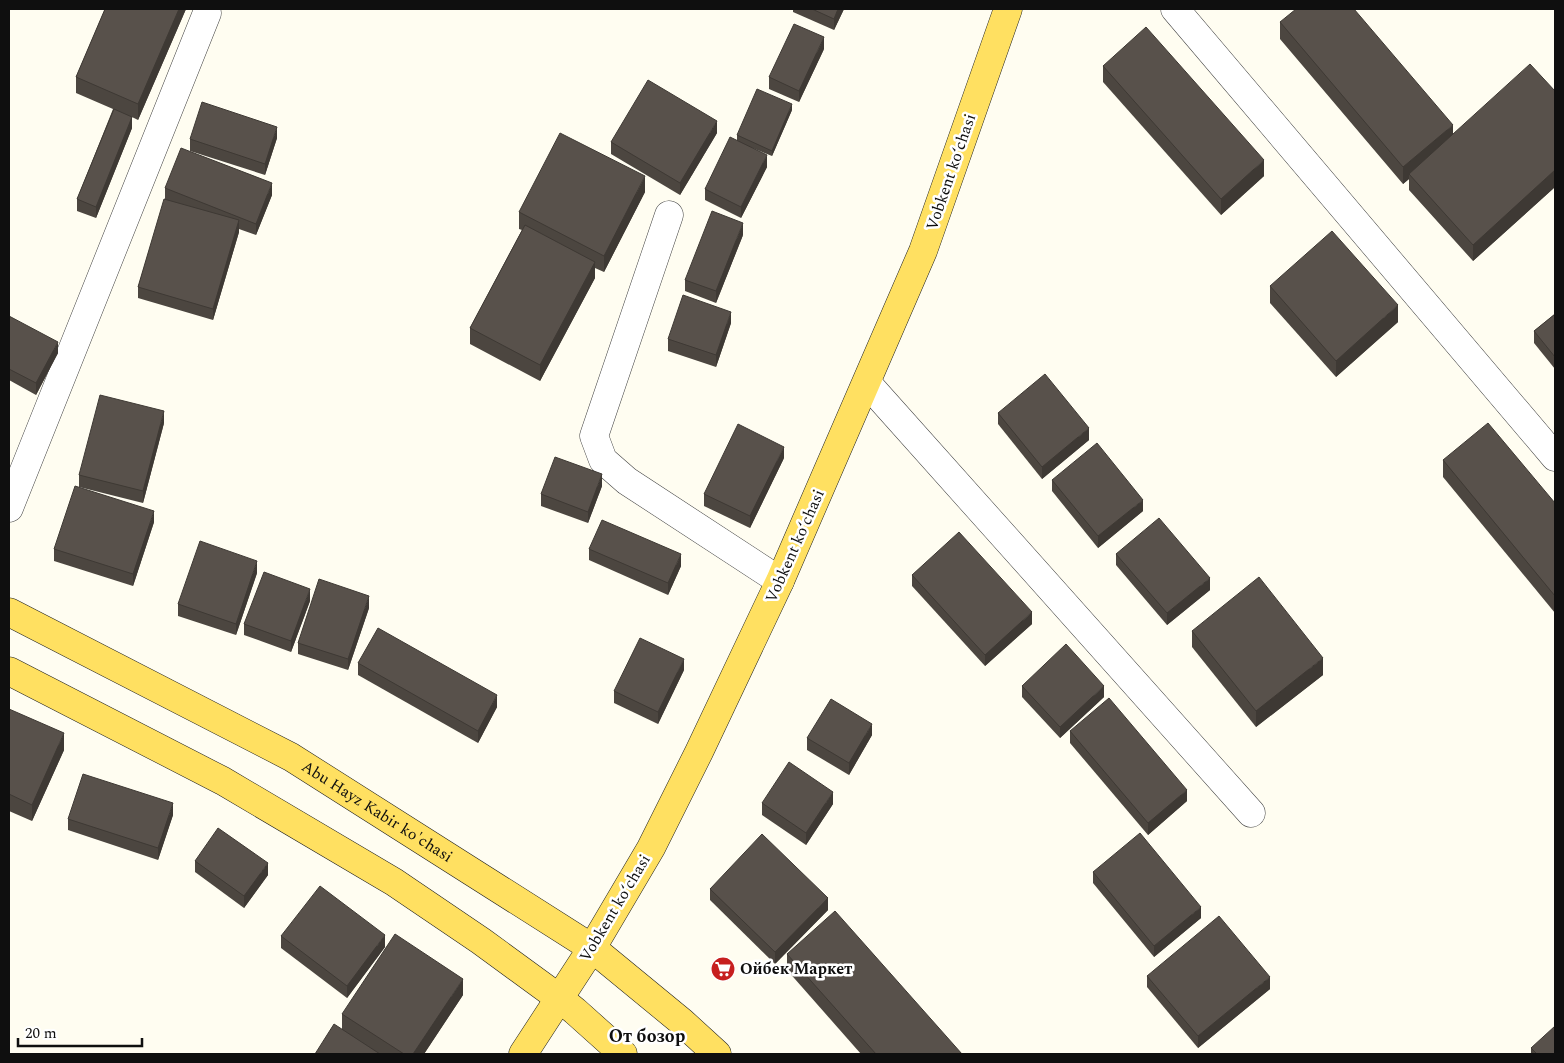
<svg xmlns="http://www.w3.org/2000/svg" width="1564" height="1063" viewBox="0 0 1564 1063" font-family="Spectral,serif">
<style>
.lines{fill:none;stroke-linecap:round;stroke-linejoin:round}
.minor-casing{stroke:#424242;stroke-width:29}
.major-casing{stroke:#202020;stroke-width:29}
.minor{stroke:#fff;stroke-width:28}
.major{stroke:#ffe061;stroke-width:28}
.wall{fill:#4c4640}
.shaded-wall{fill:#3e3934}
.building{fill:#58514b;stroke:#3e3934}
.labels{text-anchor:middle;dominant-baseline:central;stroke-width:5;stroke-linejoin:round;paint-order:stroke}
.street-label{font-size:16px;fill:#0f0f0f;stroke:#fff}
.poi-label{font-size:16px;font-weight:bold;fill:#0f0f0f;stroke:#fff;text-anchor:start}
.neighbourhood-label{font-size:18px;font-weight:bold;fill:#0f0f0f;stroke:#fff}
</style>
<rect width="100%" height="100%" fill="#fffdf1"/>
<g class="lines">
<defs>
<g id="minor">
<path d="M1175 9 1555 457"/>
<path d="M669 215 594 436 603 460 627 481 780 581"/>
<path d="M867 383 1251 813"/>
<path d="M9 508 207 13"/>
</g>
<g id="major">
<path id="s1" d="M9 612 291 757 592 948 682 1022 717 1054"/>
<path d="M9 671 223 781 394 882 481 941 559 998 575 1011 623 1054"/>
<path d="M523 1054 592 948 651 848 699 752 780 581 923 251 1008 9"/>
</g>
</defs>
<use href="#minor" class="minor-casing"/>
<use href="#major" class="major-casing"/>
<use href="#minor" class="minor"/>
<use href="#major" class="major"/>
</g>
<g class="wall">
<path d="M105 9H186L138 120 132 117V128L96 218 77 211V199L113 109 76 93V77Z"/>
<path d="M793 9H844L834 30 793 12Z"/>
<path d="M1280 22 1453 134 1555 91V187L1473 261 1409 190V179L1403 184 1280 39Z"/>
<path d="M824 49 799 102 769 89V77Z"/>
<path d="M1103 66 1264 176 1221 215 1103 82Z"/>
<path d="M792 110 772 156 750 147 767 167 741 218 705 200V189L737 140V135Z"/>
<path d="M717 133 680 195 611 154V142Z"/>
<path d="M277 138 265 175 190 151V139Z"/>
<path d="M165 188 272 195 256 235 239 229V232L213 320 138 298V287L165 199Z"/>
<path d="M645 192 604 272 595 268V278L540 381 470 344V328L522 230 519 229V212Z"/>
<path d="M743 235 716 303 685 291V280Z"/>
<path d="M1270 286 1398 322 1336 377 1270 303Z"/>
<path d="M1555 314V369L1534 343V331Z"/>
<path d="M9 316 58 353 36 395 9 380Z"/>
<path d="M731 323 716 367 668 351V339Z"/>
<path d="M998 413 1089 440 1042 479 998 424Z"/>
<path d="M164 423 143 503 79 487V475Z"/>
<path d="M784 458 750 528 704 506V494Z"/>
<path d="M1443 460 1555 503V613L1443 477Z"/>
<path d="M1052 480 1143 511 1098 548 1052 491Z"/>
<path d="M602 486 588 523 541 506V494Z"/>
<path d="M154 522 133 586 54 561V549Z"/>
<path d="M589 549 681 566 668 595 589 560Z"/>
<path d="M1116 554 1210 590 1167 625 1116 565Z"/>
<path d="M257 573 236 635 178 616V604Z"/>
<path d="M912 575 1032 624 985 666 912 586Z"/>
<path d="M310 601 291 652 244 635V624Z"/>
<path d="M369 608 348 670 298 654V643Z"/>
<path d="M1192 631 1323 675 1256 727 1192 647Z"/>
<path d="M358 663 497 707 478 743 358 675Z"/>
<path d="M684 670 658 724 614 703V691Z"/>
<path d="M1022 686 1104 697 1060 738 1022 697Z"/>
<path d="M9 709 64 750 32 821 9 811Z"/>
<path d="M1070 731 1187 801 1148 835 1070 743Z"/>
<path d="M872 735 849 775 807 750V738Z"/>
<path d="M762 803 833 804 806 845 762 815Z"/>
<path d="M173 815 158 860 68 830V819Z"/>
<path d="M195 861 268 875 244 908 195 872Z"/>
<path d="M1093 872 1201 918 1154 957 1093 883Z"/>
<path d="M710 889 828 910 775 964 710 900Z"/>
<path d="M281 936 385 947 347 998 281 948Z"/>
<path d="M787 954 962 1054H861L787 970Z"/>
<path d="M1147 976 1270 989 1198 1048 1147 987Z"/>
<path d="M463 995 424 1054H315L342 1029V1014Z"/>
<path d="M1531 1048 1555 1054H1531Z"/>
</g>
<g class="shaded-wall">
<path d="M179 9H186L138 120V104Z"/>
<path d="M838 9H844L834 30V19Z"/>
<path d="M824 37V49L799 102V91Z"/>
<path d="M792 104V110L772 156V151Z"/>
<path d="M132 117V128L96 218V207Z"/>
<path d="M717 121V133L680 195V183Z"/>
<path d="M1453 125V141L1409 174V179L1403 184V167Z"/>
<path d="M277 127V138L265 175V164Z"/>
<path d="M767 155V167L741 218V207Z"/>
<path d="M1264 160V176L1221 215V199Z"/>
<path d="M1555 170V187L1473 261V245Z"/>
<path d="M645 176V192L604 272V256Z"/>
<path d="M272 183V195L256 235V224Z"/>
<path d="M239 220V232L213 320V309Z"/>
<path d="M743 223V235L716 303V291Z"/>
<path d="M595 262V278L540 381V365Z"/>
<path d="M1398 305V322L1336 377V361Z"/>
<path d="M731 312V323L716 367V355Z"/>
<path d="M58 342V353L36 395V383Z"/>
<path d="M164 411V423L143 503V491Z"/>
<path d="M1089 428V440L1042 479V467Z"/>
<path d="M784 447V458L750 528V516Z"/>
<path d="M602 474V486L588 523V512Z"/>
<path d="M1143 500V511L1098 548V536Z"/>
<path d="M154 511V522L133 586V574Z"/>
<path d="M681 554V566L668 595V583Z"/>
<path d="M257 561V573L236 635V624Z"/>
<path d="M1210 578V590L1167 625V613Z"/>
<path d="M310 589V601L291 652V641Z"/>
<path d="M369 596V608L348 670V659Z"/>
<path d="M1032 612V624L985 666V655Z"/>
<path d="M1323 658V675L1256 727V711Z"/>
<path d="M684 659V670L658 724V712Z"/>
<path d="M1104 686V697L1060 738V727Z"/>
<path d="M497 695V707L478 743V731Z"/>
<path d="M872 724V735L849 775V763Z"/>
<path d="M64 733V750L32 821V805Z"/>
<path d="M1187 790V801L1148 835V823Z"/>
<path d="M833 792V804L806 845V833Z"/>
<path d="M173 803V815L158 860V848Z"/>
<path d="M268 863V875L244 908V896Z"/>
<path d="M828 898V910L775 964V952Z"/>
<path d="M1201 907V918L1154 957V946Z"/>
<path d="M385 935V947L347 998V986Z"/>
<path d="M1270 977V989L1198 1048V1036Z"/>
<path d="M463 979V995L424 1054H413Z"/>
</g>
<g class="building">
<path d="M105 9H179L138 104 76 77Z"/>
<path d="M812 9H838L834 19Z"/>
<path d="M1296 9H1354L1453 125 1403 167 1280 22Z"/>
<path d="M794 24 824 37 799 91 769 77Z"/>
<path d="M1146 27 1264 160 1221 199 1103 66Z"/>
<path d="M1530 64 1555 91V170L1473 245 1409 174Z"/>
<path d="M648 80 717 121 680 183 611 142Z"/>
<path d="M757 89 792 104 772 151 737 135Z"/>
<path d="M202 102 277 127 265 164 190 139Z"/>
<path d="M114 109 132 117 96 207 77 199Z"/>
<path d="M560 133 645 176 604 256 519 212Z"/>
<path d="M730 137 767 155 741 207 705 189Z"/>
<path d="M181 148 272 183 256 224 165 188Z"/>
<path d="M164 199 239 220 213 309 138 287Z"/>
<path d="M712 211 743 223 716 291 685 280Z"/>
<path d="M525 225 595 262 540 365 470 328Z"/>
<path d="M1332 231 1398 305 1336 361 1270 286Z"/>
<path d="M683 295 731 312 716 355 668 339Z"/>
<path d="M1555 314V357L1534 331Z"/>
<path d="M9 316 58 342 36 383 9 369Z"/>
<path d="M1045 374 1089 428 1042 467 998 413Z"/>
<path d="M100 395 164 411 143 491 79 475Z"/>
<path d="M1488 423 1555 503V596L1443 460Z"/>
<path d="M738 424 784 447 750 516 704 494Z"/>
<path d="M1097 443 1143 500 1098 536 1052 480Z"/>
<path d="M555 457 602 474 588 512 541 494Z"/>
<path d="M75 486 154 511 133 574 54 549Z"/>
<path d="M1159 518 1210 578 1167 613 1116 554Z"/>
<path d="M602 520 681 554 668 583 589 549Z"/>
<path d="M959 532 1032 612 985 655 912 575Z"/>
<path d="M200 541 257 561 236 624 178 604Z"/>
<path d="M264 572 310 589 291 641 244 624Z"/>
<path d="M1259 577 1323 658 1256 711 1192 631Z"/>
<path d="M319 579 369 596 348 659 298 643Z"/>
<path d="M378 628 497 695 478 731 358 663Z"/>
<path d="M640 638 684 659 658 712 614 691Z"/>
<path d="M1066 644 1104 686 1060 727 1022 686Z"/>
<path d="M1109 698 1187 790 1148 823 1070 731Z"/>
<path d="M831 699 872 724 849 763 807 738Z"/>
<path d="M9 709 64 733 32 805 9 794Z"/>
<path d="M789 762 833 792 806 833 762 803Z"/>
<path d="M83 774 173 803 158 848 68 819Z"/>
<path d="M218 828 268 863 244 896 195 861Z"/>
<path d="M1140 833 1201 907 1154 946 1093 872Z"/>
<path d="M762 834 828 898 775 952 710 889Z"/>
<path d="M320 886 385 935 347 986 281 936Z"/>
<path d="M835 911 962 1054H876L787 954Z"/>
<path d="M1219 916 1270 977 1198 1036 1147 976Z"/>
<path d="M395 934 463 979 413 1054H404L342 1014Z"/>
<path d="M334 1024 380 1054H315Z"/>
<path d="M1555 1026V1054H1537L1531 1048Z"/>
</g>
<defs>
<symbol id="supermarket-disc" viewBox="-11 -11 22 22"><circle r="9.5" fill="#c71f1f" stroke="#fff"/><path d="M-6-5.5h2.5l.6 2H6L4.5 2H-2.5L-4.4-4H-6ZM-1.5 3.2a1.3 1.3 0 1 0 .1 0ZM3 3.2a1.3 1.3 0 1 0 .1 0Z" fill="#fff"/></symbol>
</defs>
<g fill-rule="evenodd">
<use href="#supermarket-disc" x="709" y="955" width="28" height="28"/>
</g>
<g class="labels">
<g class="street-label">
<text transform="translate(951 172) rotate(-71)">Vobkent koʻchasi</text>
<text transform="translate(795 546) rotate(-66)">Vobkent koʻchasi</text>
<text stroke="none"><textPath href="#s1" startOffset="419">Abu Hayz Kabir ko'chasi</textPath></text>
<text transform="translate(615 908) rotate(-59)">Vobkent koʻchasi</text>
</g>
<g class="poi-label">
<text x="740" y="969">Ойбек Маркет</text>
</g>
<g class="neighbourhood-label">
<text x="647" y="1036">От бозор</text>
</g>
</g>
<rect width="1564" height="1063" fill="none" stroke="#0f0f0f" stroke-width="20"/>
<path d="M18 1038v8h124v-8" fill="none" stroke="#0f0f0f" stroke-width="2.5"/>
<text x="25" y="1038" font-size="15" fill="#0f0f0f" stroke="#ffffff" stroke-width="4" paint-order="stroke">20 m</text>
</svg>
